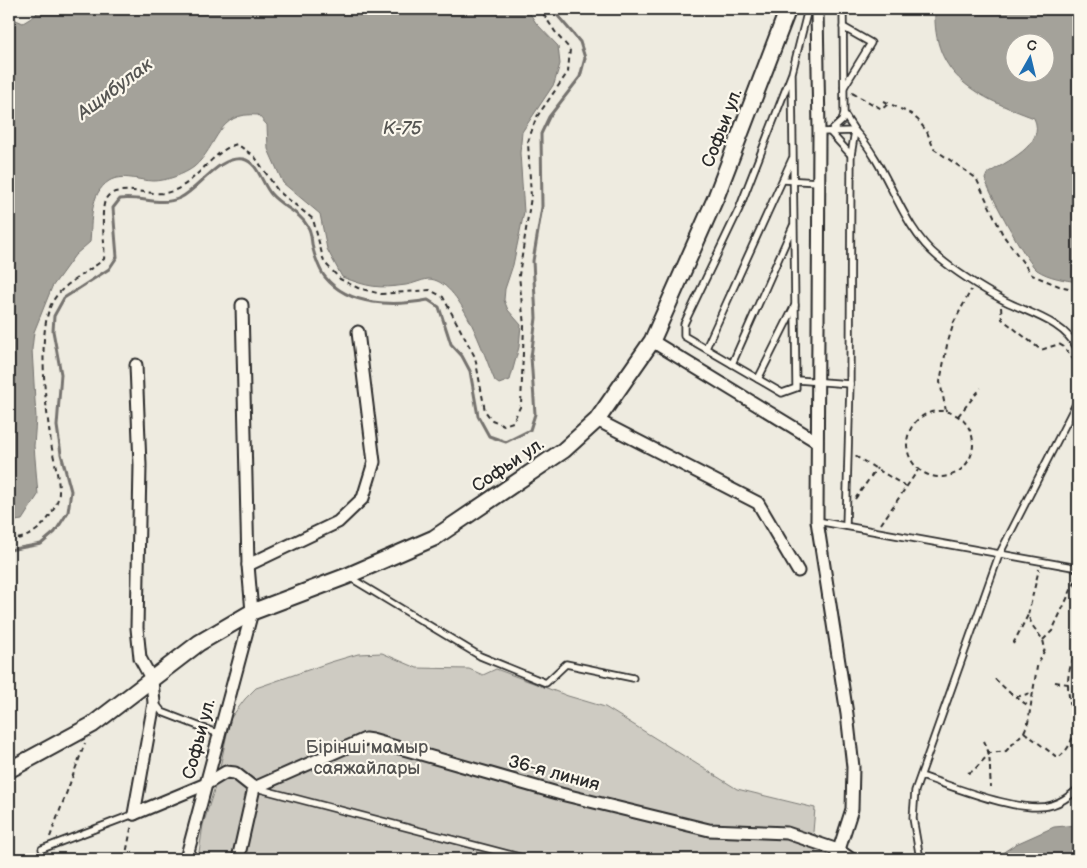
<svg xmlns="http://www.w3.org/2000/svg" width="1087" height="868" viewBox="0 0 1087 868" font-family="'Balsamiq Sans',sans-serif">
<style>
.green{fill:#cecbc2;stroke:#7c7b76}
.water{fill:#a4a29a;stroke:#74726e;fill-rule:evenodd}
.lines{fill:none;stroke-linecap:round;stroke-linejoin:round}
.stream{stroke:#74726e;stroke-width:3}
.service-casing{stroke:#2b2b2b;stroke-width:9}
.minor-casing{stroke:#2b2b2b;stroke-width:15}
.tertiary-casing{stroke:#2b2b2b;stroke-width:19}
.path{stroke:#2b2b2b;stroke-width:2;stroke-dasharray:5 4;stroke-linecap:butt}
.service{stroke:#fbf7ec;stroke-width:5.5}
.minor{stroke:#fbf7ec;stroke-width:11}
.tertiary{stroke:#fbf7ec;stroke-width:15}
.labels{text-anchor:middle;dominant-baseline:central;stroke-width:4.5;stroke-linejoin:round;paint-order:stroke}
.street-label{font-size:18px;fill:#2b2b2b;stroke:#fbf7ec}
.park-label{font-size:18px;fill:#545351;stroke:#fbf7ec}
.water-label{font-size:19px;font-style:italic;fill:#555552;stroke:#fbf7ec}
</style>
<rect width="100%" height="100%" fill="#eeebe0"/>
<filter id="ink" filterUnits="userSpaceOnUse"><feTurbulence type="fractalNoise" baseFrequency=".02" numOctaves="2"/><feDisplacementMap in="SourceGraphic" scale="10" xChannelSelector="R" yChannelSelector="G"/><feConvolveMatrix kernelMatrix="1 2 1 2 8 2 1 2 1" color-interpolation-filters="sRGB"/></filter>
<g filter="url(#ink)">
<path class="green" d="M382 653 417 668 469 669 483 675 496 669 568 696 605 707 737 789 815 808 813 832 839 859H198L203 825 218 777 230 719 245 699 256 688 331 662 358 654Z"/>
<g class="water">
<path d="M38 9H527L536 23 558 46 560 64 554 84 522 132 520 153 524 212 513 265 505 289 504 300 508 310 521 325 519 347 510 380 499 384 495 381C484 356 461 279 428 279 421 280 413 284 406 285 377 289 369 287 342 277L327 249 320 214 283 183 268 149 267 125 258 115C216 111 219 146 194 167 185 174 166 181 154 181 140 181 122 173 109 181 89 194 92 222 90 242L75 255 52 287 34 332 32 349 36 418 34 446 38 495 22 520 9 522V17L23 23 36 15Z"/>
<path d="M935 9H1078V282C1065 280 1049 278 1037 270 1027 263 989 193 985 179L987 174C1005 162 1047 145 1034 118 978 97 932 78 935 9ZM1014 42H1044V72H1014Z"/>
<path d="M1078 825V859H993L1016 844 1054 827Z"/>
</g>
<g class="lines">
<path class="stream" d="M9 550 41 544 55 532 68 512 71 491 61 454 57 426 61 374 53 331 54 316 64 298 109 269 117 257 113 208 120 199C141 196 160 207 180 198 200 188 219 155 243 159 258 162 262 184 271 194 282 207 300 212 308 227 312 233 311 242 313 249 315 257 320 271 325 277 349 307 395 306 428 300L439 307 451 344 462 356 470 371 478 416 489 436 506 442 530 430 535 414 531 357 536 318 533 261 542 207 541 134 549 117 580 77 585 58 580 42 552 9"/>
<defs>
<g id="service">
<path d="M843 9 844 114 855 131 851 155 850 384 846 526"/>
<path d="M843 27 871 43 844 87"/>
<path d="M792 73 796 388 782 393 684 336V324L739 209 792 73 808 9"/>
<path d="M844 114 842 121 830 132 851 155"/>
<path d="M819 132 855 131C889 167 900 226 938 257 957 273 983 289 1005 301 1031 314 1065 322 1078 350"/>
<path d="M783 180 819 182"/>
<path d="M706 348 792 159"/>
<path d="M732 364 793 226"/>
<path d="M758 379 795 305"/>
<path d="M797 380 850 384"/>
<path d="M817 521 1078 568"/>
<path d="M349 577 480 656 546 683 566 664 633 678"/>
<path d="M155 703 162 712 219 734"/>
<path d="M921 776C952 786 1022 815 1052 805 1062 802 1070 796 1078 789"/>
<path d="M256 788 527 859"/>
<path d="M42 849 134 814"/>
<path d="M920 859 913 818 915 791 999 555 1078 400"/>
</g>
<g id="minor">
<path d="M817 9 819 132 817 521 847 714 853 767 852 809 836 859"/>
<path d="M652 341 816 441"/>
<path d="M597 420 758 503 798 571"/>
<path d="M248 565 338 522 363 498 374 462 358 332"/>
<path d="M254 788 365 739 372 740 561 794 709 830 787 833 838 850 851 859"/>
<path d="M134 814 154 703 152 680 140 658 137 628 140 465 136 365"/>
<path d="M134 814 206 784 226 772 235 773 254 788"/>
<path d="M186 859 252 612 248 565 242 305"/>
<path d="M238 859 254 788"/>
</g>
<path id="tertiary" d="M9 770 92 725 199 643 252 612 347 576 434 538 564 450 597 420 652 341 716 197 788 9"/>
</defs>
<use href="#service" class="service-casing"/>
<use href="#minor" class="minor-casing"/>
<use href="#tertiary" class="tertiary-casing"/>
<g class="path">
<path d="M852 93 882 109 889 103"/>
<path d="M884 101 911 114 918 120 927 132 934 149 976 178 1003 235 1032 275 1059 286 1078 290"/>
<path d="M1001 307 1002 319 1041 350 1059 344 1064 347 1078 366"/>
<circle cx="940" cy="444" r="33"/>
<path d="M946 411 940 382 947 345 954 322 971 290"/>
<path d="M958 416 981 388"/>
<path d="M855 456 907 487"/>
<path d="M855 499 877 468"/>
<path d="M881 524 918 470"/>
<path d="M9 540C33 539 50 522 58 499 62 487 53 457 51 443 46 409 38 342 49 310 56 286 85 275 104 259 106 244 98 205 108 196 119 185 150 195 165 193 195 188 209 152 237 144L255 157 278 191 313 219 324 262 340 279 358 288 381 294 430 290 443 297 475 357 485 411 492 420 504 425 513 422 521 405 524 326 519 275 531 197 528 142 536 118 568 72 570 49 558 36 540 9"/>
<path d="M1075 582 1078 596"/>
<path d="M1043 640 1052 631 1078 575"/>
<path d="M1013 644 1028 615"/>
<path d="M995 679 1010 693 1030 707"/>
<path d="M1055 682 1068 684 1078 683"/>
<path d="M1016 697 1031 693"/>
<path d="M1024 732 1058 758C1085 737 1068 712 1068 683 1068 670 1073 659 1078 646"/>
<path d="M984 741C992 756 989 770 991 787"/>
<path d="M968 773 973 771 990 753 1006 751 1024 732 1028 723 1037 667 1045 649 1043 640 1032 625 1028 615 1039 569"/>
<path d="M50 837 85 743"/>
<path d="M125 859 132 824"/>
</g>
<use href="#service" class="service"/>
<use href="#minor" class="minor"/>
<use href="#tertiary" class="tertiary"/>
</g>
</g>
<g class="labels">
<g class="street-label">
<text transform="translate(722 128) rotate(-69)">Софьи ул.</text>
<text transform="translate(508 465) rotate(-34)">Софьи ул.</text>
<text transform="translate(199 739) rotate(-75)">Софьи ул.</text>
<text transform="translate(554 773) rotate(15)">36-я линия</text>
</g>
<g class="park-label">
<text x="367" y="747">Бірінші мамыр<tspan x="367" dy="21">саяжайлары</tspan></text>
</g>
<g class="water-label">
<text transform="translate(115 89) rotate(-37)">Ащибулак</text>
<text x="402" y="128">К-75</text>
</g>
</g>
<rect width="1087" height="868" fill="none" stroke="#fbf7ec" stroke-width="30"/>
<rect x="15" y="15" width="1057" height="838" fill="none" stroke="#2b2b2b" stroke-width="2" filter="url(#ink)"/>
<g transform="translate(1030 58) rotate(8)"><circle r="24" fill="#fbf7ec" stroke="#a8a59f"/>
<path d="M0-4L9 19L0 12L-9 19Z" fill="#1f6fb2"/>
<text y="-8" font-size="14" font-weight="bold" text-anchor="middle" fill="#2b2b2b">С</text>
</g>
</svg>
